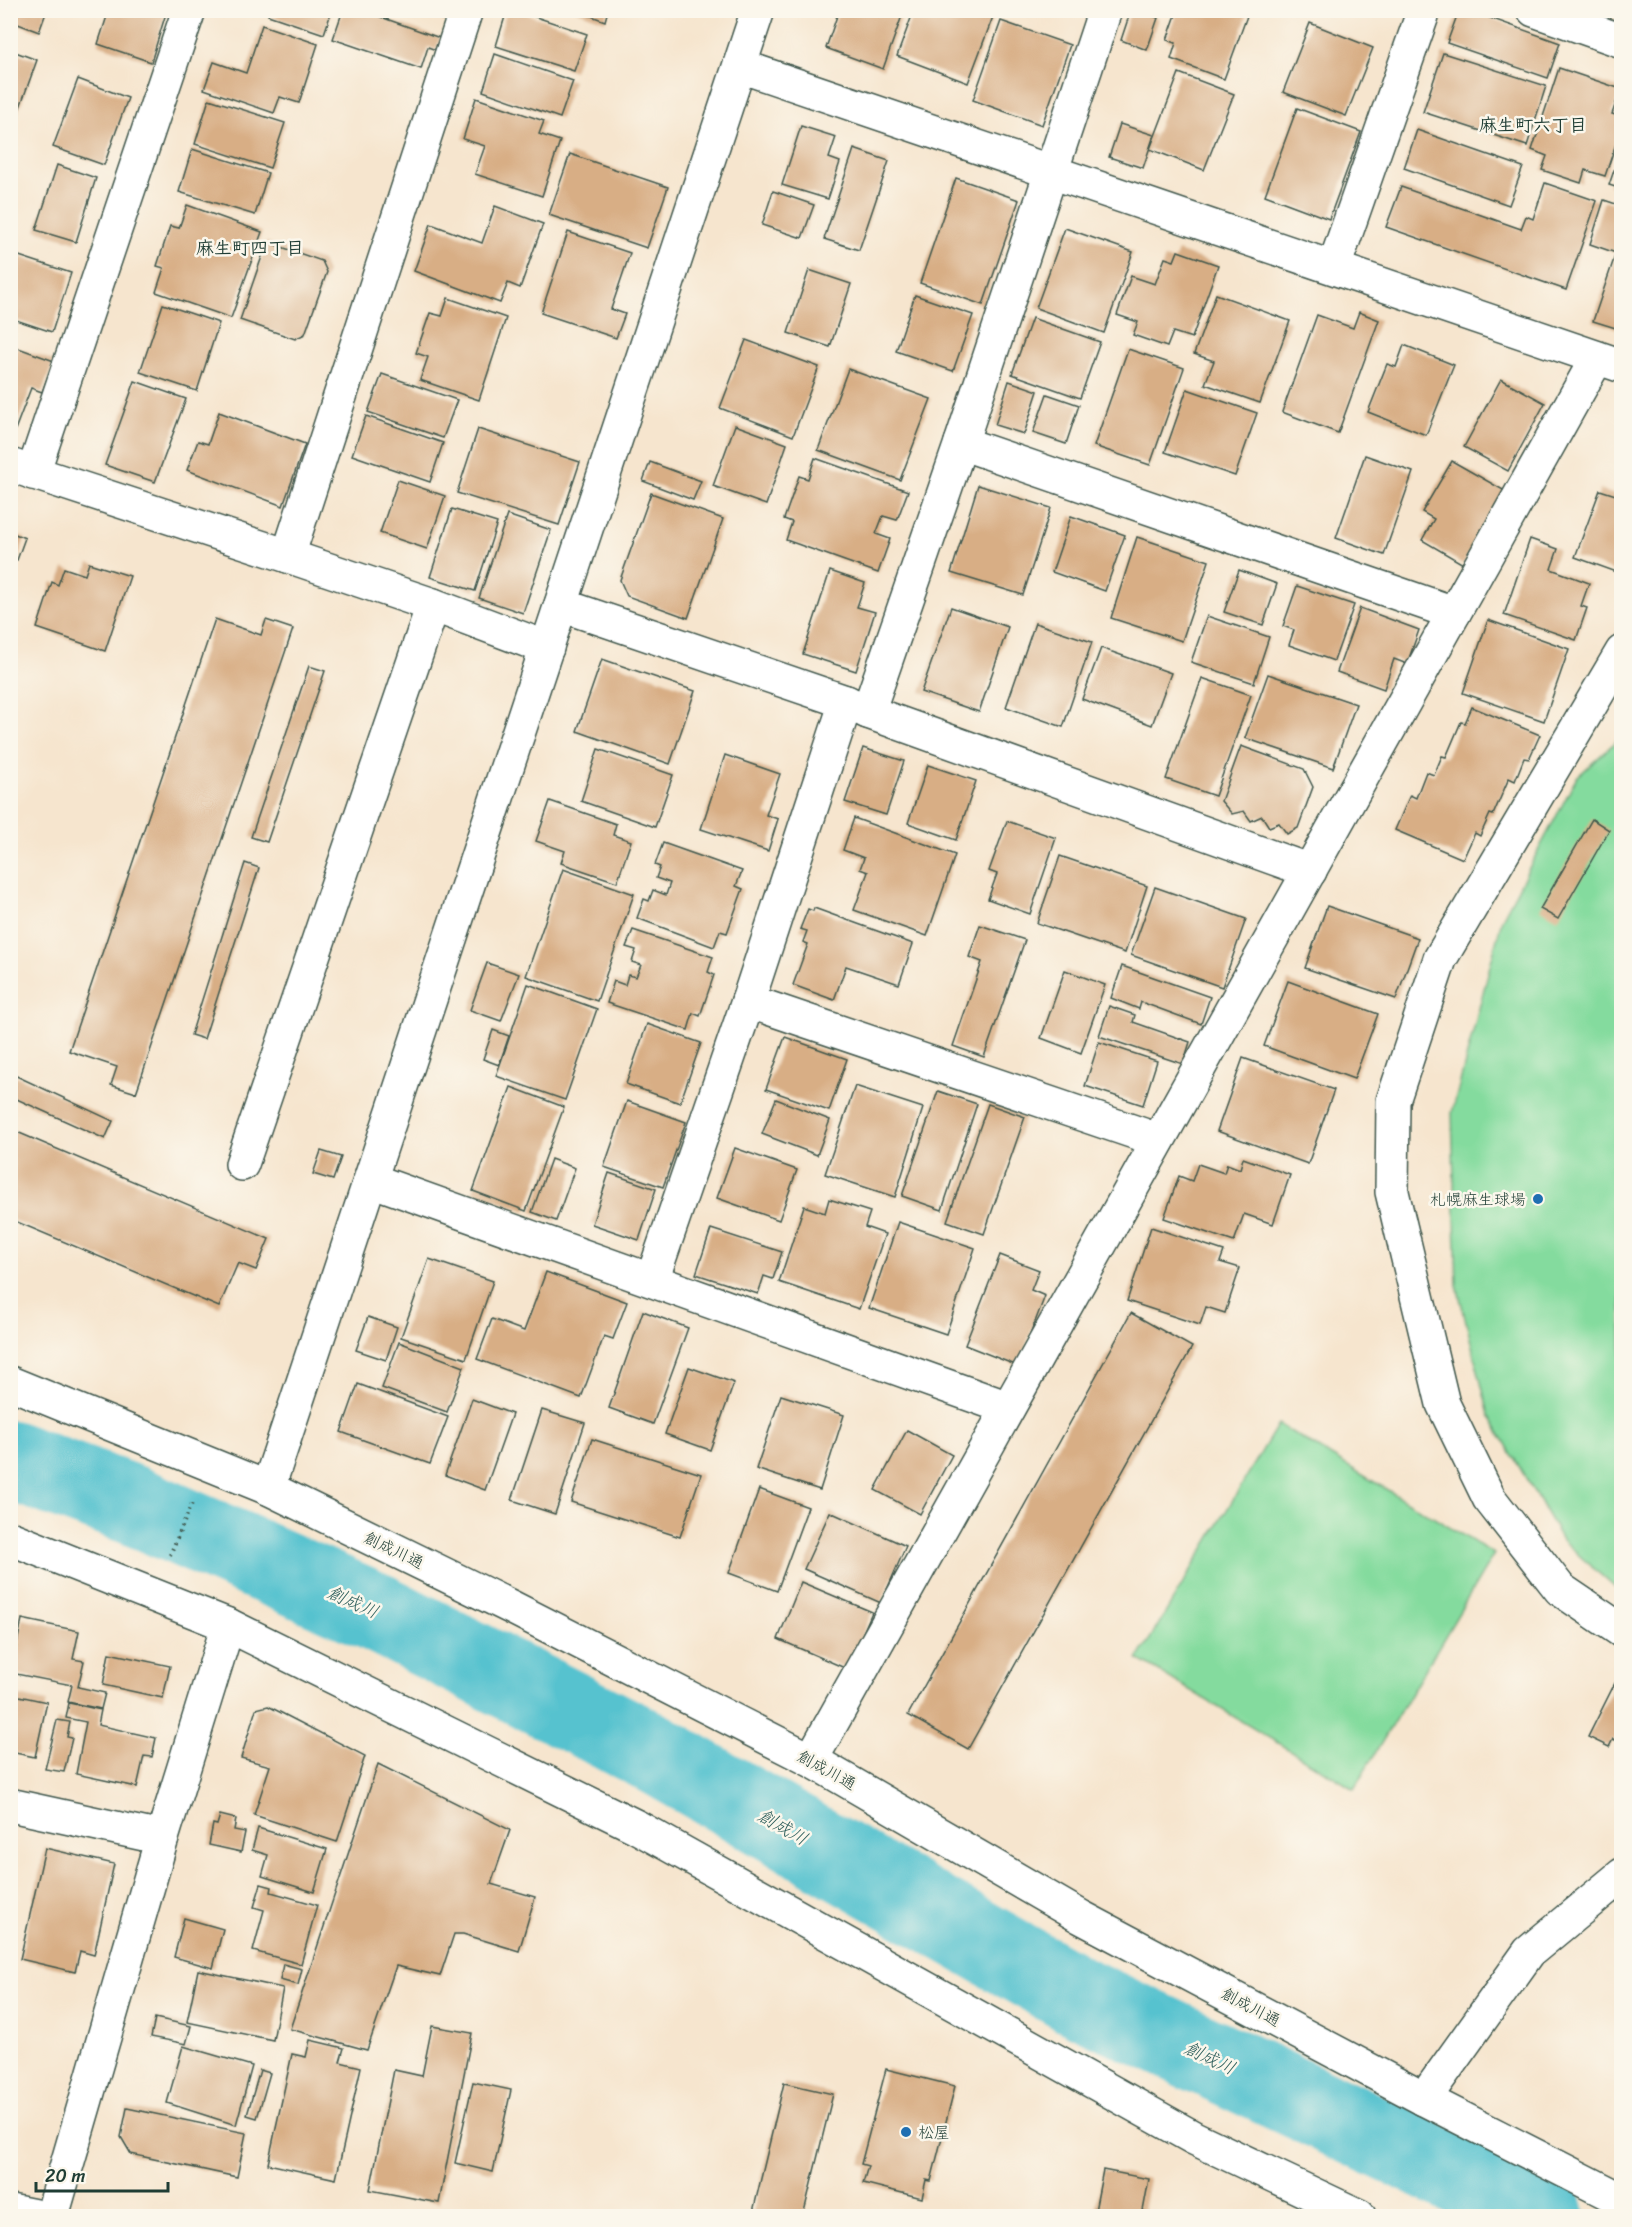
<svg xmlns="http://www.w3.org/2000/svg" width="1632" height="2227" viewBox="0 0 1632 2227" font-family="Sriracha,'Klee One',sans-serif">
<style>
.green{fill:#84db9e;stroke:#528c69;stroke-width:1.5}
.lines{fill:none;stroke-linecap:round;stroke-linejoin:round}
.river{stroke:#56c2cf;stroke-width:80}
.building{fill:#d8ae85}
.minor-casing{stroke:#3f564b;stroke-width:36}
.highway-casing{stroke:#3f564b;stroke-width:36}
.path{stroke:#3f564b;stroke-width:4;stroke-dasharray:1.5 4.5;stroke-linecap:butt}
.minor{stroke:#fff;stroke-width:33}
.highway{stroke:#fff;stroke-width:33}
.poi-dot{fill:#1f6fb2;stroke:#fbf7ec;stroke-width:2}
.labels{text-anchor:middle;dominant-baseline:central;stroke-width:5;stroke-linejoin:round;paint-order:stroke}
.poi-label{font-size:16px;fill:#1f3d34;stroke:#fbf7ec;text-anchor:end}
.street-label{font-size:16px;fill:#1f3d34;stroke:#fbf7ec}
.neighbourhood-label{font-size:18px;font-weight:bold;fill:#1f3d34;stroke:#fbf7ec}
.water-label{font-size:18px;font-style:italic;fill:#2d5e5b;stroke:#fbf7ec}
</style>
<rect width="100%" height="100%" fill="#fbf7ec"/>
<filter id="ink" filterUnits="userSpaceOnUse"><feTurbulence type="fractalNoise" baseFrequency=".0167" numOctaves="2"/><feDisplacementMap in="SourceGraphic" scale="12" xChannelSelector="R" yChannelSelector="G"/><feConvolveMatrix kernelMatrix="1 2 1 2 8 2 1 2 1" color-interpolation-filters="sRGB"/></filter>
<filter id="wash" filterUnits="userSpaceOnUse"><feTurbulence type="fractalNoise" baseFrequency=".008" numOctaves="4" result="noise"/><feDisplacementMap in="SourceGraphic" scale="24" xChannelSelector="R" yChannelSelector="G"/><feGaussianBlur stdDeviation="1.35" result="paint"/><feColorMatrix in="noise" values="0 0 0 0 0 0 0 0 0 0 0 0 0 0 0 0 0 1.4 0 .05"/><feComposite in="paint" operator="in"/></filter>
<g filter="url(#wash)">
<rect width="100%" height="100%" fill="#f6e5ce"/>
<g class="green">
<path d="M1621 737V1593L1562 1540 1489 1415 1457 1286 1452 1113 1502 919 1577 777Z"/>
<path d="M1278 1424 1494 1554 1354 1789 1138 1659Z"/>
</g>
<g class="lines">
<path class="river" d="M10 1460 135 1506 376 1612 654 1753 1072 1993 1546 2216"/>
</g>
<g id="blocks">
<g class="building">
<path d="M10 10H47L39 32 10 21Z"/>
<path d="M109 10H167L151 62 98 44Z"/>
<path d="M270 10H332L324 34 268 15Z"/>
<path d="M343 10H361L440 38 436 50 428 47 421 69 333 39Z"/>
<path d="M413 10H450L446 21Z"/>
<path d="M507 10H515L587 34 574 71 496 46Z"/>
<path d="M575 10H608L605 21Z"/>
<path d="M839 10H904L883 69 826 48Z"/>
<path d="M914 10H985L994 14 968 83 897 56Z"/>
<path d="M1131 10H1137L1158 18 1147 50 1121 40Z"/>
<path d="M1188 10H1233L1247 16 1224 79 1171 59 1176 43 1167 40 1177 12 1186 15Z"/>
<path d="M1459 10H1468L1560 43 1548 78 1447 43Z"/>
<path d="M1001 21 1070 45 1042 125 973 100Z"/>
<path d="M1310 23 1373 48 1346 116 1283 92Z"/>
<path d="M262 25 318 44 299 103 280 97 274 113 204 89 214 62 246 73Z"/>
<path d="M10 50 37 60 11 132H10Z"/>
<path d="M1443 53 1546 86 1527 146 1423 112Z"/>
<path d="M495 54 573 81 560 118 483 91Z"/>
<path d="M1559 68 1621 89 1612 114 1622 117V126L1605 176 1585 170 1581 183 1542 170 1547 156 1532 150Z"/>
<path d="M1179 73 1234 94 1204 170 1150 149Z"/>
<path d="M78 79 128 98 104 165 53 147Z"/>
<path d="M476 98 544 121 539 134 560 141 542 196 475 174 485 146 463 139Z"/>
<path d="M209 99 285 123 270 168 195 144Z"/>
<path d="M1297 108 1361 132 1329 219 1265 195Z"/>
<path d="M1120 124 1154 135 1143 168 1109 157Z"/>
<path d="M801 126 836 137 829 158 840 162 828 199 782 185Z"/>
<path d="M1417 130 1523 167 1509 205 1404 168Z"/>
<path d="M192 149 268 173 255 215 179 192Z"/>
<path d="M854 149 889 161 859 250 824 239Z"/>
<path d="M1621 150H1622V189L1609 185Z"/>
<path d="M570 154 668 187 647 248 549 215Z"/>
<path d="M57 165 96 178 76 242 36 230Z"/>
<path d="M956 178 1019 200 983 305 920 283Z"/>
<path d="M1545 183 1597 201 1566 290 1386 227 1401 187 1521 229 1526 216 1533 219Z"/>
<path d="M773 191 814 205 802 238 762 225Z"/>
<path d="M1604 200 1622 206V330L1593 321 1616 253 1590 244Z"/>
<path d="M187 205 262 232 231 318 156 292 164 268 157 266 170 226 179 228Z"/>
<path d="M495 206 543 224 520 288 508 283 500 303 414 271 431 224 482 243Z"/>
<path d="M1065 228 1133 252 1104 333 1036 308Z"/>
<path d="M568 232 630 253 611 309 625 314 616 338 541 313Z"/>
<path d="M267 242 322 261 327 272 305 334 295 339 240 320Z"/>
<path d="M1178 251 1218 265 1192 338 1173 332 1167 347 1133 335 1138 322 1117 315 1131 276 1155 284 1165 258 1174 261Z"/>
<path d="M10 253 71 273 52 332 10 318Z"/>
<path d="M809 270 851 284 830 347 788 333Z"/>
<path d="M1216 294 1290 321 1260 403 1205 384 1214 361 1194 354Z"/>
<path d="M915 295 973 315 953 371 896 351Z"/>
<path d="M448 298 506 318 479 400 420 380 428 357 416 353 430 313 442 316Z"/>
<path d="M163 304 219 323 197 391 140 372Z"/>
<path d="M1359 312 1379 320 1338 433 1282 412 1317 315 1353 328Z"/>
<path d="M1032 318 1100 342 1080 398 1012 374Z"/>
<path d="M746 340 819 367 793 436 720 408Z"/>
<path d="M10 345 54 361 42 392 31 388 13 435 10 434Z"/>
<path d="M1404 345 1454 365 1426 435 1368 412 1387 364 1396 367Z"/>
<path d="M1128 349 1184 368 1150 465 1094 446Z"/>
<path d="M848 369 931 399 900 480 818 450Z"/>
<path d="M382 374 457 400 443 438 368 412Z"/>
<path d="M1501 379 1545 403 1508 471 1464 447Z"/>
<path d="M135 381 186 399 155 482 105 465Z"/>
<path d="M1009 381 1038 391 1024 434 995 425Z"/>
<path d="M1187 389 1257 413 1235 476 1165 452Z"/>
<path d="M1047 394 1079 405 1066 444 1033 433Z"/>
<path d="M219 412 305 444 283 506 187 470 198 441 208 444Z"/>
<path d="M366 416 443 443 430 482 352 455Z"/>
<path d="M735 425 787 444 766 505 713 486Z"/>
<path d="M478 429 580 462 559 525 457 493Z"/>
<path d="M1365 455 1413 472 1384 555 1336 538Z"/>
<path d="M815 458 908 491 897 520 883 516 876 534 890 539 878 573 786 540 792 522 784 519 799 476 808 479Z"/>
<path d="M1452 461 1505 491 1463 564 1422 540 1434 519 1422 512Z"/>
<path d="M650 462 701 481 693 500 643 481Z"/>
<path d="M398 480 445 496 427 549 380 533Z"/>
<path d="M978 485 1051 508 1023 595 951 573Z"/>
<path d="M1600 490 1622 497V574L1575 557Z"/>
<path d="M651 493 723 519 688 618 627 596 620 580Z"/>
<path d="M452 509 497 523 475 591 430 577Z"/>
<path d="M507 515 551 530 523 613 479 598Z"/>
<path d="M1071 516 1125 535 1105 591 1052 572Z"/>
<path d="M10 532 25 538 17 560 10 558Z"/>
<path d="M1137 537 1209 561 1182 641 1111 618Z"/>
<path d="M1530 539 1558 549 1551 569 1589 583 1581 606 1587 608 1576 640 1504 615Z"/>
<path d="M89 563 130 576 105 651 37 628 52 582 58 585 64 568 85 575Z"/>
<path d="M1239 570 1277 584 1263 625 1224 612Z"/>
<path d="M830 571 865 583 857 607 875 612 856 671 803 654Z"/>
<path d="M1297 586 1354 605 1334 661 1289 645 1294 630 1283 626Z"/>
<path d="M951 607 1008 627 979 712 921 692Z"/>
<path d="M1360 608 1419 630 1407 664 1394 659 1384 689 1337 672Z"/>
<path d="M1207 616 1269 637 1254 683 1191 662Z"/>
<path d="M215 619 261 635 266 620 293 629 136 1093 111 1085 117 1067 69 1051Z"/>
<path d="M1488 620 1569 649 1544 721 1463 693Z"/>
<path d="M1035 623 1092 642 1063 727 1006 707Z"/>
<path d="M1101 648 1171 673 1152 725 1082 699Z"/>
<path d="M602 659 695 691 670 764 577 731Z"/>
<path d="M309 666 325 671 267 842 251 837Z"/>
<path d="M1268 674 1356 704 1333 768 1245 738Z"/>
<path d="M1202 678 1251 695 1215 796 1166 779Z"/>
<path d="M1472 707 1540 735 1529 759 1524 758 1515 781 1509 778 1493 815 1490 814 1480 836 1475 833 1463 859 1395 830 1410 795 1416 798 1426 772 1434 775 1442 756 1446 757 1461 722 1465 723Z"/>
<path d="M1241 746 1304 769 1313 787 1298 828 1287 834 1279 823 1269 827 1262 816 1251 821 1244 811 1232 814 1221 801Z"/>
<path d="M863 748 904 761 886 815 845 802Z"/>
<path d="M598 749 673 775 655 827 581 801Z"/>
<path d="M725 755 780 774 766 815 778 819 768 851 701 829Z"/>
<path d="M928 765 976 781 956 840 908 823Z"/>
<path d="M550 801 616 824 613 835 631 841 617 882 561 863 565 851 536 841Z"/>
<path d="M854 818 955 855 927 936 854 910 868 872 860 869 864 858 843 850Z"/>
<path d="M1592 819 1609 830 1558 919 1540 909Z"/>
<path d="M1007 821 1056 838 1030 914 988 899 997 874 989 871Z"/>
<path d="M663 843 742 871 736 886 743 889 727 933 720 931 714 947 637 918 644 899 649 901 653 890 666 895 670 883 656 878 660 867 655 865Z"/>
<path d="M1060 856 1147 886 1125 953 1037 923Z"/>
<path d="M245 863 259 868 204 1039 191 1035Z"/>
<path d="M563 869 634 894 597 1001 526 976Z"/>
<path d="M1155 887 1246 919 1222 987 1131 955Z"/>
<path d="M1327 906 1418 938 1396 999 1305 968Z"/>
<path d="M814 908 913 944 899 984 846 966 834 1000 793 985 808 944 803 942 807 931 800 929 808 909 813 911Z"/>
<path d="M980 925 1025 940 984 1057 953 1046 982 962 969 957Z"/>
<path d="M633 930 713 957 708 972 714 975 700 1016 693 1013 688 1030 607 1003 614 981 625 985 628 975 636 977 641 965 632 962 636 950 626 947Z"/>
<path d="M487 963 519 974 501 1021 470 1010Z"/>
<path d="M1122 966 1210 997 1201 1024 1141 1002 1139 1009 1111 998Z"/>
<path d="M1065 970 1105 985 1081 1053 1041 1038Z"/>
<path d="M1288 981 1378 1014 1354 1079 1264 1046Z"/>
<path d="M528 984 597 1009 565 1100 496 1076Z"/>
<path d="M1109 1006 1135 1015 1133 1022 1190 1042 1183 1064 1099 1036Z"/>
<path d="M647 1024 701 1043 680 1103 626 1084Z"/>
<path d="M493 1030 509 1036 499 1065 483 1059Z"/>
<path d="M785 1037 847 1059 829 1111 766 1089Z"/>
<path d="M1099 1042 1157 1061 1143 1105 1085 1086Z"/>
<path d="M1243 1058 1334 1090 1308 1164 1217 1131Z"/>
<path d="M10 1073 113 1121 105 1139 10 1096Z"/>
<path d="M855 1086 923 1108 895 1197 825 1174Z"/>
<path d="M511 1087 564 1107 526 1211 473 1191Z"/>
<path d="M938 1091 977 1104 942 1210 902 1196Z"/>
<path d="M776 1099 830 1120 817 1155 762 1134Z"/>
<path d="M627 1101 686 1122 663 1187 604 1167Z"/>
<path d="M988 1104 1025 1117 984 1234 947 1221Z"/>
<path d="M10 1129 269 1239 256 1270 238 1263 219 1307 10 1219Z"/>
<path d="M735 1148 797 1170 779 1220 717 1198Z"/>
<path d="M321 1151 341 1157 333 1180 313 1174Z"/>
<path d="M1243 1158 1290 1175 1273 1224 1244 1214 1234 1242 1164 1218 1179 1176 1192 1181 1198 1164 1224 1173 1227 1164 1240 1169Z"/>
<path d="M551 1159 575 1168 556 1221 532 1212Z"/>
<path d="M609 1173 656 1189 639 1240 592 1224Z"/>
<path d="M829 1199 870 1212 865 1227 885 1234 859 1309 779 1282 804 1206 825 1213Z"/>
<path d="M898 1222 975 1248 946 1334 869 1308Z"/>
<path d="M1151 1227 1224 1251 1220 1262 1240 1268 1225 1313 1206 1307 1200 1325 1127 1301Z"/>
<path d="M711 1229 782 1252 773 1279 764 1276 758 1294 696 1274Z"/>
<path d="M1000 1255 1039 1270 1031 1290 1045 1296 1018 1366 965 1345Z"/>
<path d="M429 1259 493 1281 466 1359 401 1337Z"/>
<path d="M546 1272 627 1302 613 1339 604 1336 581 1398 477 1359 492 1319 524 1331Z"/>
<path d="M643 1311 688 1328 653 1424 609 1408Z"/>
<path d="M1131 1313 1192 1347 968 1749 908 1715Z"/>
<path d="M368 1317 397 1327 386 1360 356 1350Z"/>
<path d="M399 1342 464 1367 447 1412 382 1388Z"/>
<path d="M689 1367 734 1383 710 1450 665 1434Z"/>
<path d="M358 1384 448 1417 430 1464 341 1432Z"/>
<path d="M781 1395 844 1415 820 1490 756 1469Z"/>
<path d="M472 1399 512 1414 485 1490 445 1475Z"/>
<path d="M542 1410 585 1423 555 1514 512 1500Z"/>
<path d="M907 1430 952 1455 920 1514 875 1490Z"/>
<path d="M592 1439 701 1474 680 1537 571 1502Z"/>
<path d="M759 1489 808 1507 777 1591 729 1573Z"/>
<path d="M830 1512 906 1546 881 1603 804 1569Z"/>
<path d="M801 1582 872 1612 847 1669 778 1639Z"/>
<path d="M22 1619 79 1631 73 1659 84 1661 78 1687 105 1693 101 1709 68 1702 72 1685 11 1673Z"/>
<path d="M109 1653 170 1666 163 1698 103 1685Z"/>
<path d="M1615 1683 1622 1686V1743L1613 1739 1609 1747 1588 1737Z"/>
<path d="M10 1694 47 1702 35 1757 10 1752Z"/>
<path d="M69 1703 101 1710 98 1725 156 1738 152 1757 144 1756 137 1787 76 1774 86 1722 66 1718Z"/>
<path d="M268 1706 365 1756 337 1842 254 1815 270 1766 241 1758 256 1709Z"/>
<path d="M57 1720 70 1722 67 1737 72 1738 64 1772 45 1769Z"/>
<path d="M378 1764 510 1830 491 1884 535 1897 519 1951 463 1934H454L440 1976 396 1966 367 2050 290 2029Z"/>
<path d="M220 1815 236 1819 234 1830 245 1832 241 1852 209 1845 213 1824 217 1825Z"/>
<path d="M258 1828 327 1849 314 1892 262 1876 268 1855 252 1850Z"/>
<path d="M45 1848 114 1864 94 1955 80 1951 75 1972 20 1959Z"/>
<path d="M261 1884 272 1887 271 1892 317 1905 301 1964 253 1951 264 1910 254 1907Z"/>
<path d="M184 1918 223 1929 213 1968 174 1957Z"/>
<path d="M283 1964 302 1969 298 1985 280 1980Z"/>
<path d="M198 1970 283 1988 273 2040 187 2022Z"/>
<path d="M155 2018 191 2026 186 2044 151 2037Z"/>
<path d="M432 2026 472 2033 439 2203 370 2190 394 2070 422 2076Z"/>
<path d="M310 2040 344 2048 340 2062 361 2067 336 2179 268 2164 292 2054 306 2057Z"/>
<path d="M183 2046 252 2066 236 2125 167 2103Z"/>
<path d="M886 2069 955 2086 931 2181 926 2180 922 2198 863 2183 868 2166 861 2164Z"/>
<path d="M260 2070 270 2073 257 2118 247 2115Z"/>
<path d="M473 2082 511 2090 493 2172 455 2163Z"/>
<path d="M784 2083 833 2094 803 2216H752Z"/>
<path d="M127 2108 246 2133 237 2177 131 2154 121 2137Z"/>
<path d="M1103 2170 1149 2179 1143 2211 1166 2216H1094Z"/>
</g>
</g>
</g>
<g filter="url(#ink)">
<use href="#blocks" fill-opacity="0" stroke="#3f564b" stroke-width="1.5"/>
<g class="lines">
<defs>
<g id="minor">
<path d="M1534 10 1622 41"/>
<path d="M740 66 1622 366"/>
<path d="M1334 267 1424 10"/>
<path d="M961 443 1454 613"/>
<path d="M10 465 288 556 433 605 547 648"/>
<path d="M33 473 189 10"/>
<path d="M288 556 466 10"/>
<path d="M561 605 846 702 868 712 1310 871"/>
<path d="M1622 652 1440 959 1393 1101 1392 1192 1443 1404 1489 1498 1560 1589 1622 1631"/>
<path d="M868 712 961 443 1105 10"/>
<path d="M748 1001 1158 1140"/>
<path d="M242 1164 433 605"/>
<path d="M371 1180 1008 1408"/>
<path d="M652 1280 748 1001 846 702"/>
<path d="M268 1488 758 10"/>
<path d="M811 1760 1597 358"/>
<path d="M10 1805 162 1838"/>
<path d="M1424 2099 1529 1952 1622 1875"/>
<path d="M10 2211 35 2216"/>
<path d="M52 2216 162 1838 228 1625"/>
</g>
<g id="highway">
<path d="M10 1383 268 1488 511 1607 811 1760 1081 1917 1424 2099 1622 2200"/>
<path d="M10 1538 228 1625 637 1827 1194 2138 1359 2216"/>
</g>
</defs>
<use href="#minor" class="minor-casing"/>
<use href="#highway" class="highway-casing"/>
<path class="path" d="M170 1555 193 1501"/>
<use href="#minor" class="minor"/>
<use href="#highway" class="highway"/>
</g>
</g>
<g class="poi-dot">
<circle cx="1538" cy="1199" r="6"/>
<circle cx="906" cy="2132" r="6"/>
</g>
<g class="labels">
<g class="poi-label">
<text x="1526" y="1199">札幌麻生球場</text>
<text x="918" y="2132" text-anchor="start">松屋</text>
</g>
<g class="street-label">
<text transform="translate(394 1550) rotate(26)">創成川通</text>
<text transform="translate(827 1770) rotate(29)">創成川通</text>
<text transform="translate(1251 2007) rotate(28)">創成川通</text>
</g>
<g class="neighbourhood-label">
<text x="1533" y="125">麻生町六丁目</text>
<text x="250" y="248">麻生町四丁目</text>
</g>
<g class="water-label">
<text transform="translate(353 1602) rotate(24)">創成川</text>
<text transform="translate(783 1827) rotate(30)">創成川</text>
<text transform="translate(1210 2058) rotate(25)">創成川</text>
</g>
</g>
<rect width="1632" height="2227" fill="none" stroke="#fbf7ec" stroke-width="36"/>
<path d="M36 2182v9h132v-9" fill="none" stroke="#1f3d34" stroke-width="3"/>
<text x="45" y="2182" font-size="18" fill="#1f3d34" stroke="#fbf7ec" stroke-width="4.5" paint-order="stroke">20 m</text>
</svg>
